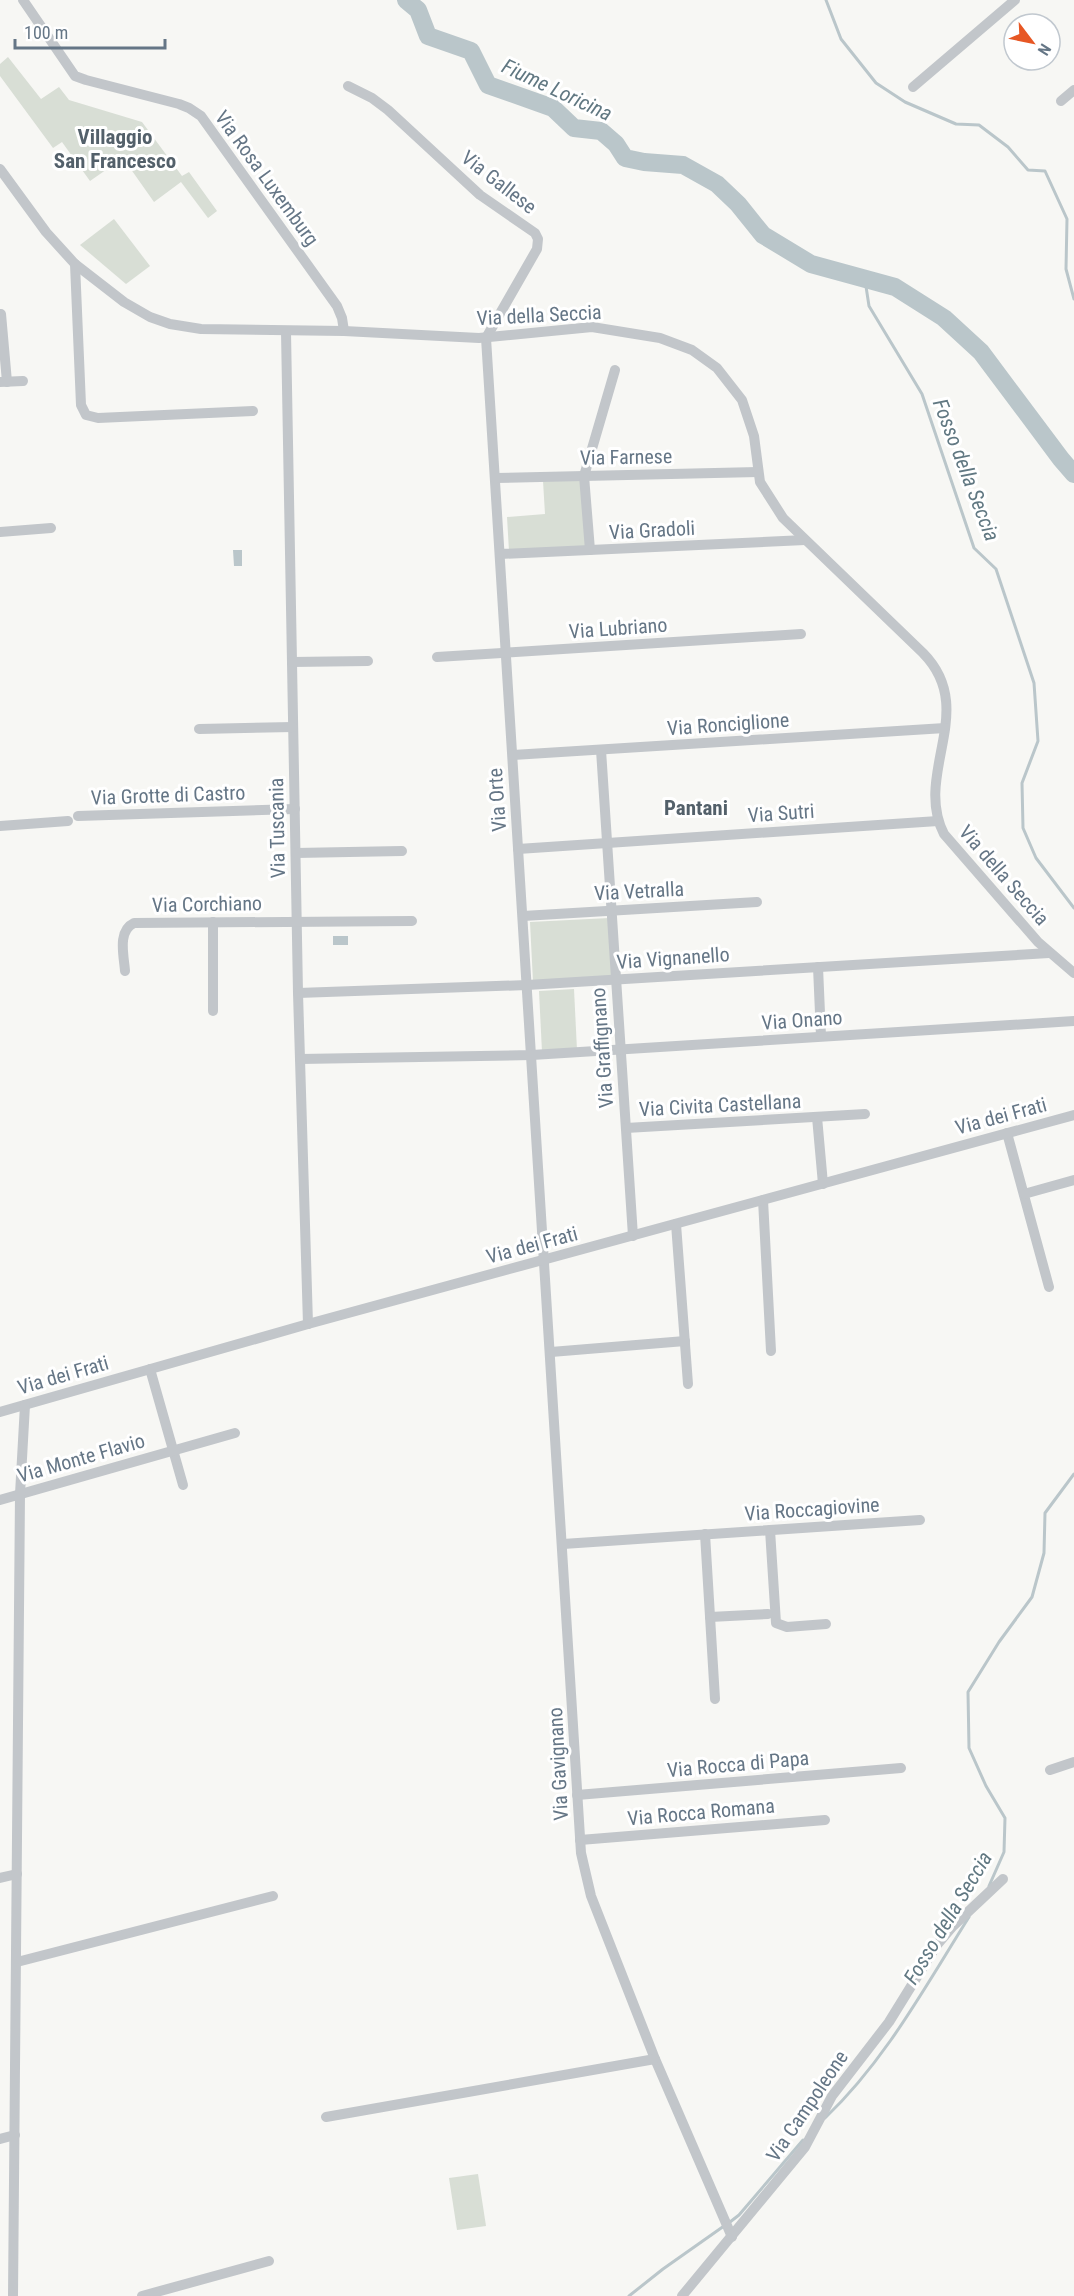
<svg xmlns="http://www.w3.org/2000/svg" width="1074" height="2296" viewBox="0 0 1074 2296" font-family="'Roboto Condensed',sans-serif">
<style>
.green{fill:#d8ded5}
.water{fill:#bac6ca}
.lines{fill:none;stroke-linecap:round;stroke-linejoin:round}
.stream{stroke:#bac6ca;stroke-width:3}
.river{stroke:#bac6ca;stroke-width:18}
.street{stroke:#c2c6ca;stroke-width:10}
.labels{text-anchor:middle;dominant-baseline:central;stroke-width:6;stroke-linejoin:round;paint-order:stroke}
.street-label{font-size:20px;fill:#657686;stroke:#fff}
.water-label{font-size:21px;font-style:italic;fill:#617882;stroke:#fff}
.neighbourhood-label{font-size:21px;font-weight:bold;fill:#53606a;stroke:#fff}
</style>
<rect width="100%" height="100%" fill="#f7f7f4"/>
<g class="green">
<path d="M8 57 41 99 59 87 69 100 142 122 182 176 189 172 217 211 208 218 181 182 154 202 123 158 90 181 62 142 53 148 0 76V64Z"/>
<path d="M114 219 150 266 126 284 80 245Z"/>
<path d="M583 478 587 546 509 551 507 517 545 514 543 481Z"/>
<path d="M609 918 612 978 533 982 530 922Z"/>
<path d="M574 989 577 1050 542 1052 539 991Z"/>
<path d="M478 2174 486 2226 457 2230 449 2178Z"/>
</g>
<g class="water">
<path d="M233 550H242V566H234Z"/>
<rect x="333" y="936" width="15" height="9"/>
</g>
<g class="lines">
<g class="stream">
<path d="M826 0 841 39 876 83 905 102 956 124 979 125 1008 147 1028 170 1045 171 1067 219 1066 269 1074 299"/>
<path d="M865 280 869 306 922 394 974 548 996 569 1034 683 1038 741 1022 783 1023 828 1036 858 1074 908"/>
<path d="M989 1886 1004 1852 1005 1818 986 1786 969 1748 968 1692 999 1642 1032 1597 1044 1553 1045 1513 1074 1474"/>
<path d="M825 2118C885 2061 925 1987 969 1917"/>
<path d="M730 2222 739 2215 803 2140"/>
<path d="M629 2296 663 2269 724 2226"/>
</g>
<path class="river" d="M406 0 418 10 428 36 471 51 488 85 553 108 574 128 601 131 616 144 625 158 644 162 683 165 717 184 738 204 763 235 811 264 895 287 944 318 981 352 1061 459 1074 474"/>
<g class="street">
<path d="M23 0 75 76 86 80 179 104 189 108 201 116 337 306 342 318 344 331"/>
<path d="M348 86 372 98 388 110 480 195 535 233 538 239 537 249 486 338 581 1853 591 1896 655 2059 732 2237"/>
<path d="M913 87 1015 0"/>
<path d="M1061 101 1074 90"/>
<path d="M0 169 46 232 75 264 124 302 150 317 170 324 201 329 344 331 479 338 592 327 660 338 692 350 717 368 742 400 754 436 760 482 783 518 923 653C979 710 913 773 944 834L1038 942 1074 973"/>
<path d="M75 264 81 405 86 415 98 418 253 411"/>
<path d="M1 314 7 382"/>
<path d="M286 332 298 993 308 1324"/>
<path d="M0 382 23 381"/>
<path d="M495 478 758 472"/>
<path d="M0 532 51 528"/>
<path d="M590 550 584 476 615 370"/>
<path d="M500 554 805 540"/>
<path d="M437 657 801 634"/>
<path d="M292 662 368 661"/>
<path d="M199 729 293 727"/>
<path d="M601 750 633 1236"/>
<path d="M513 755 945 728"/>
<path d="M78 816 295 809"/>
<path d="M0 826 68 821"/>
<path d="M518 849 938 821"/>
<path d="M296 853 402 851"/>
<path d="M523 916 757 902"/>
<path d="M818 967 821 1036"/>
<path d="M125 971C124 956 117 931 134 923L412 921"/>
<path d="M298 993 527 985 1049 953"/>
<path d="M213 1011V922"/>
<path d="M300 1059 532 1055 1074 1021"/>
<path d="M817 1117 823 1184"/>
<path d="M626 1128 865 1114"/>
<path d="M1007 1133 1049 1287"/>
<path d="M1024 1194 1074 1180"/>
<path d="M763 1200 771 1351"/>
<path d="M676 1224 688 1384"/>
<path d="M551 1352 685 1341"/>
<path d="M150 1369 183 1485"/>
<path d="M0 1412 308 1324 1074 1115"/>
<path d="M0 1500 235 1433"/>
<path d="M770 1530 776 1623 787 1627 826 1624"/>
<path d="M705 1534 715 1699"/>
<path d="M563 1544 920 1520"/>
<path d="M710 1617 768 1614"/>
<path d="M1050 1770 1074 1762"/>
<path d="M577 1795 901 1768"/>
<path d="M580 1840 825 1820"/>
<path d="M0 1878 17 1874"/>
<path d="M17 1962 273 1896"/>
<path d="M326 2117 655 2059"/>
<path d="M0 2139 15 2135"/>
<path d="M13 2296 20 1494 25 1405"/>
<path d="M142 2296 269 2261"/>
<path d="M682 2296 805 2147 832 2096 889 2022 936 1946 953 1926 1003 1879"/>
</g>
</g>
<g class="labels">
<g class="street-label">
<text transform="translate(267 178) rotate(54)">Via Rosa Luxemburg</text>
<text transform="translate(499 182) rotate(38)">Via Gallese</text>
<text transform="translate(539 315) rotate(-3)">Via della Seccia</text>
<text transform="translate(626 457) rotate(-1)">Via Farnese</text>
<text transform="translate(652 530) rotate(-3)">Via Gradoli</text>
<text transform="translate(618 628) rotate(-4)">Via Lubriano</text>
<text transform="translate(728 724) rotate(-4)">Via Ronciglione</text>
<text transform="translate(168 795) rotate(-2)">Via Grotte di Castro</text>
<text transform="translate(497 800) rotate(-94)">Via Orte</text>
<text transform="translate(781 813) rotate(-4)">Via Sutri</text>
<text transform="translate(277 828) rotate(-91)">Via Tuscania</text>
<text transform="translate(1004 875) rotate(49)">Via della Seccia</text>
<text transform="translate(639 891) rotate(-3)">Via Vetralla</text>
<text transform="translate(207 904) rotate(-1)">Via Corchiano</text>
<text transform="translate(673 958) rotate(-4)">Via Vignanello</text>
<text transform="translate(802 1020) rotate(-4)">Via Onano</text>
<text transform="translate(602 1048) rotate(-94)">Via Graffignano</text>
<text transform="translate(720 1105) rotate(-3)">Via Civita Castellana</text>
<text transform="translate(1001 1116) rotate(-15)">Via dei Frati</text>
<text transform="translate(532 1245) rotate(-15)">Via dei Frati</text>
<text transform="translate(63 1375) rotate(-16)">Via dei Frati</text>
<text transform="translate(81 1458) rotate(-16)">Via Monte Flavio</text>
<text transform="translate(812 1509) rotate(-4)">Via Roccagiovine</text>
<text transform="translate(558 1764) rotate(-93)">Via Gavignano</text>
<text transform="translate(738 1764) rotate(-5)">Via Rocca di Papa</text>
<text transform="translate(701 1812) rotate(-5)">Via Rocca Romana</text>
<text transform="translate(807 2106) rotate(-56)">Via Campoleone</text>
</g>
<g class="water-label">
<text transform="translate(557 90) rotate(25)">Fiume Loricina</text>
<text transform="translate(966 470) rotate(69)">Fosso della Seccia</text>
<text transform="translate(948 1918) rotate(-59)">Fosso della Seccia</text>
</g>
<g class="neighbourhood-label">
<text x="115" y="137">Villaggio<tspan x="115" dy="24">San Francesco</tspan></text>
<text x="696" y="808">Pantani</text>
</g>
</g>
<g transform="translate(1032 42) rotate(122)"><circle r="28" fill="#ffffff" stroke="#c1c8cf" stroke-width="1.5"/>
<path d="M0-4.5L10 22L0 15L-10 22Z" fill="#e75724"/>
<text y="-9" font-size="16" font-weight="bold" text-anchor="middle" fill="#657686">N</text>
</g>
<path d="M15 39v9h150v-9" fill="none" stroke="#657686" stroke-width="3"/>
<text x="24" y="39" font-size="18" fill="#657686" stroke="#ffffff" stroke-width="4.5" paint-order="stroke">100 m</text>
</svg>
